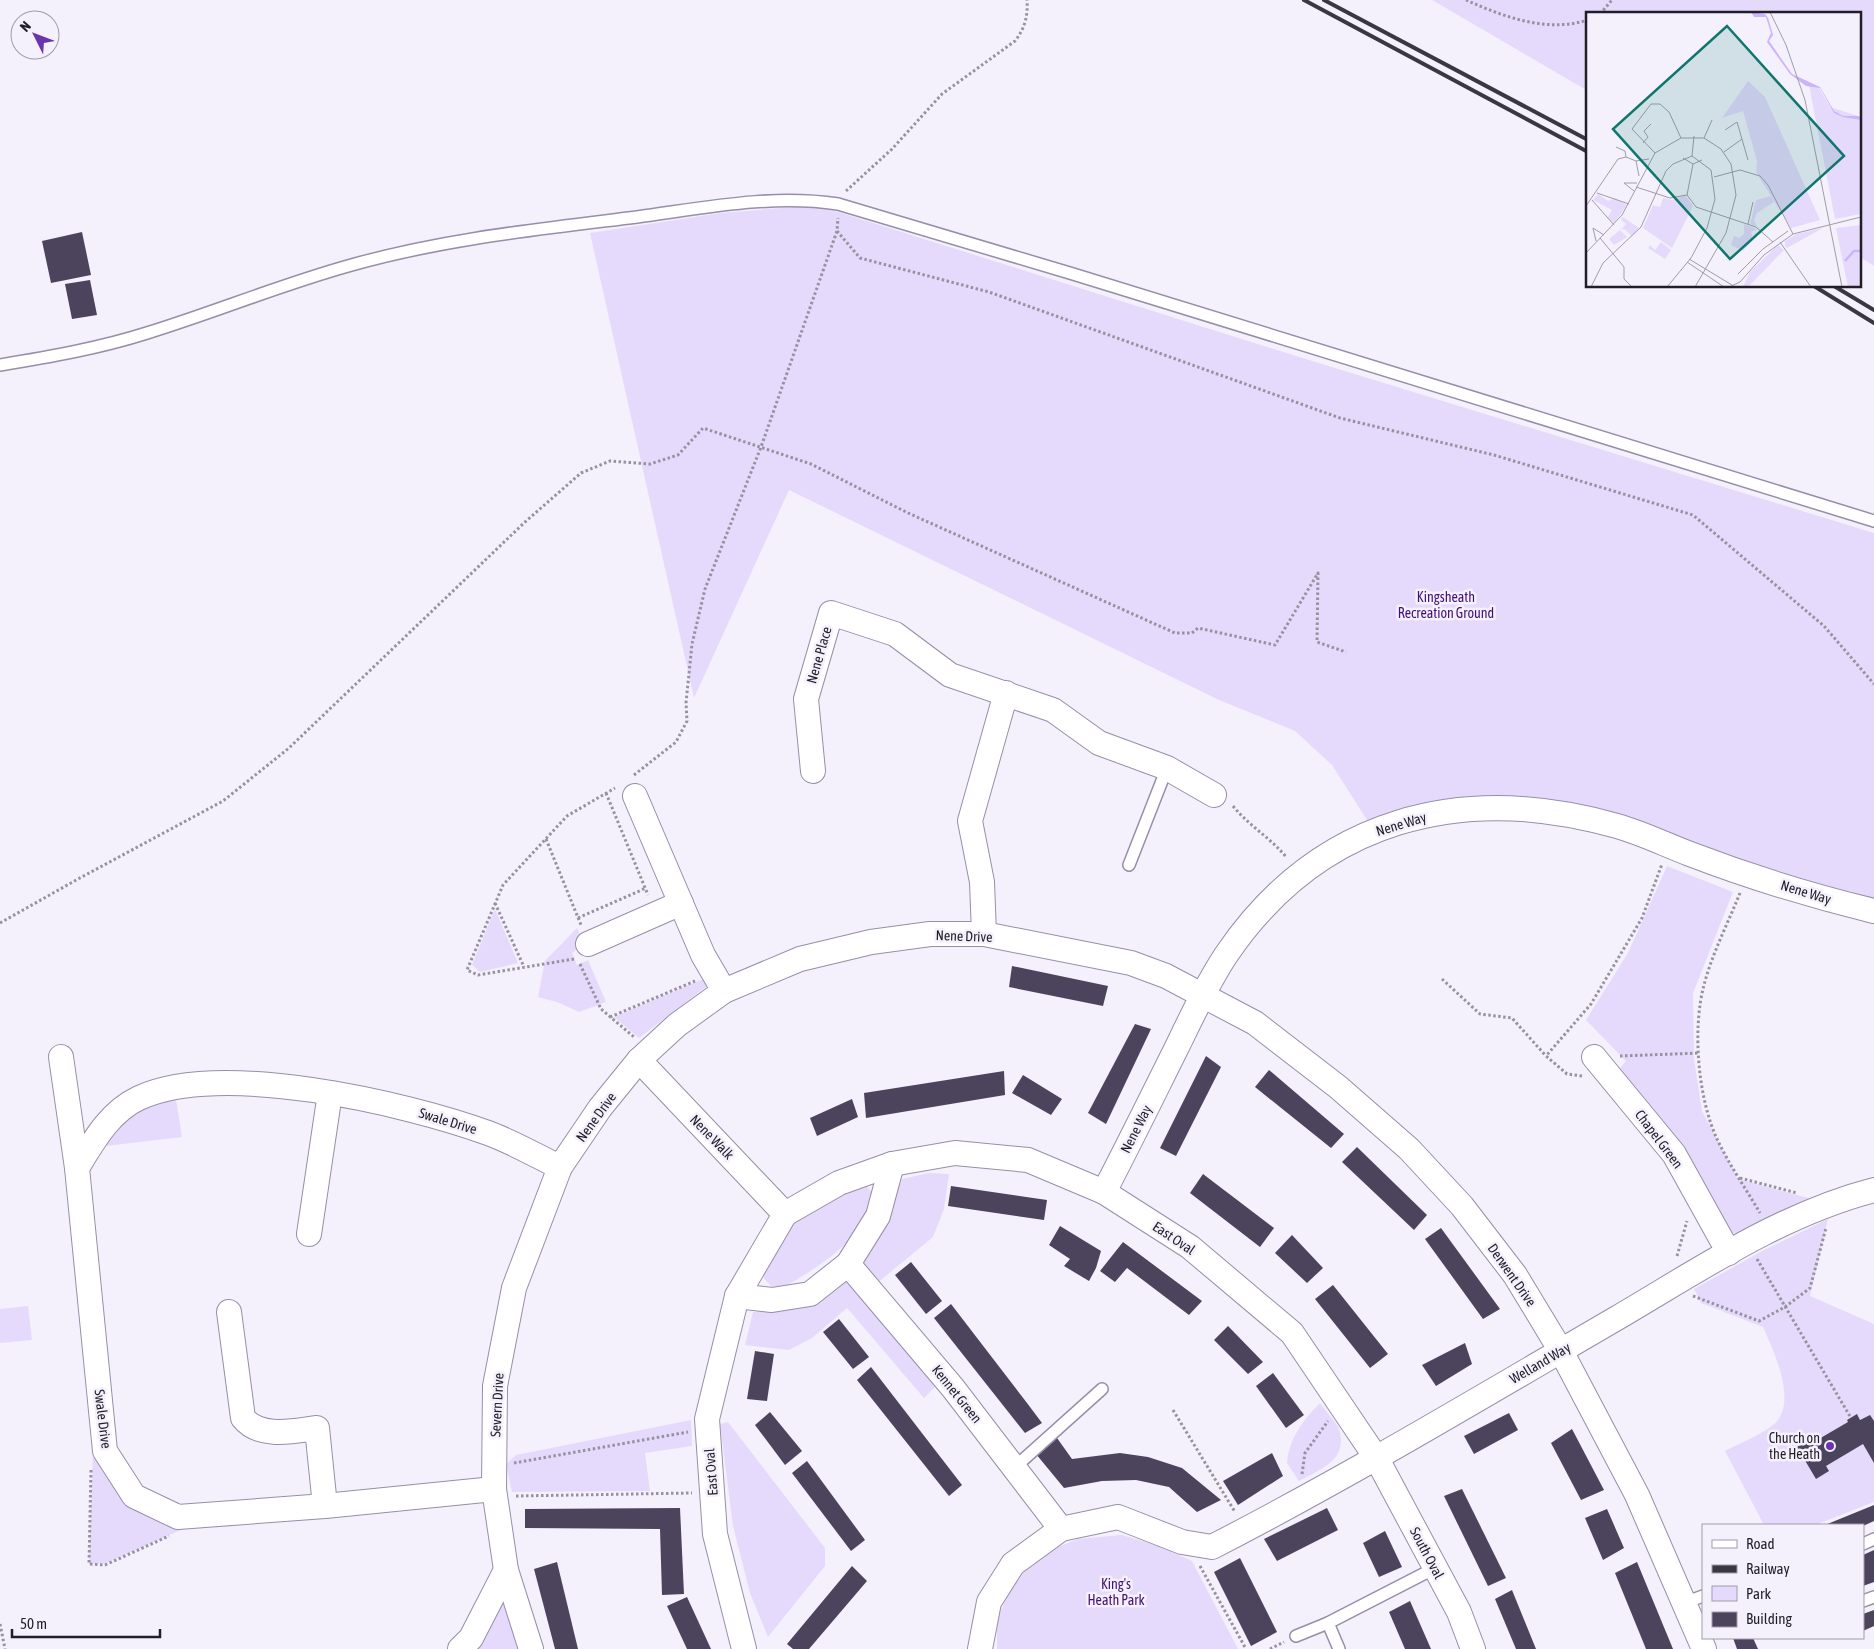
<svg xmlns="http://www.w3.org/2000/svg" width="1874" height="1649" viewBox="0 0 1874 1649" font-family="'Asap Condensed',sans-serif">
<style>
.green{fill:#e5dafc}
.building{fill:#4c445c}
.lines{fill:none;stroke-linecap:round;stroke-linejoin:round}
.lane-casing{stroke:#978eaa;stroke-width:14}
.street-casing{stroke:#978eaa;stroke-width:26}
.path{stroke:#96939f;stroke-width:3;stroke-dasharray:2.5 2.5;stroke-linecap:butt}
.lane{stroke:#fff;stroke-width:11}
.street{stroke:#fff;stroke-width:24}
.rail{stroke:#3a3741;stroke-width:4}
.poi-dot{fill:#6a34ab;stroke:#f4f1fd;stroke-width:2}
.labels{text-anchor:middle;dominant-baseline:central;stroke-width:5;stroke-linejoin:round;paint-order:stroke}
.park-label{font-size:14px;fill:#440f78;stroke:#f4f1fd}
.street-label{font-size:14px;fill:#211e28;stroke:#f4f1fd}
.poi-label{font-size:14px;fill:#211e28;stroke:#f4f1fd;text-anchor:end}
.inset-river{fill:none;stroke:#ccb3fb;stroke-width:2.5}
.inset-road{fill:none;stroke:#a09da8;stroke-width:1}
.view{fill:#0f766e;fill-opacity:0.15;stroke:#0f766e;stroke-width:2.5}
.inset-edge{fill:none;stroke:#211e28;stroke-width:2.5}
</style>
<rect width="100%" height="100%" fill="#f4f1fd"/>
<g class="green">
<path d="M1432 0H1874V266L1860 257V14H1588V91Z"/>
<path d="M806 206 835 211 1296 356 1874 533V902L1744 863 1614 815 1369 823 1332 765 1295 731 1219 700 789 490 694 698 590 233 721 213Z"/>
<path d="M1667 866 1733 892 1693 993 1694 1059 1702 1111 1738 1179 1812 1199 1742 1235 1724 1231 1616 1073 1626 1061 1586 1020 1628 953Z"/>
<path d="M495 909 518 963 480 972 472 965Z"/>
<path d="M577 928 584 944 572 953 577 965 588 960 606 1002 579 1012 557 1002 538 997 545 961Z"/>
<path d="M703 979 707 986 639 1038 614 1017Z"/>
<path d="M175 1093 182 1137 106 1146 107 1140 136 1110Z"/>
<path d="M929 1173 949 1174 944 1209 933 1237 876 1284 860 1261 893 1203 902 1179Z"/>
<path d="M862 1181 872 1192C872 1235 817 1268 784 1287L771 1286 760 1274 788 1229 808 1209Z"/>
<path d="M1828 1219 1810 1296 1874 1324V1502L1815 1525H1764L1725 1451C1740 1443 1759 1436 1773 1425 1799 1404 1774 1352 1763 1327L1701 1303 1694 1289 1764 1250Z"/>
<path d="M841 1276 937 1385 924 1398 847 1308 812 1338 789 1350 745 1345 753 1312 780 1310Z"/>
<path d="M28 1306 32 1340 0 1343V1309Z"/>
<path d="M1320 1403C1325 1411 1338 1423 1340 1432 1347 1461 1319 1470 1299 1481L1287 1463C1289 1439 1303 1420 1320 1403Z"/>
<path d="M691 1420 692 1446 645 1453 650 1491 512 1492 506 1464 516 1455Z"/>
<path d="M728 1422 825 1548V1566L768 1637 750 1593 733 1526 720 1424Z"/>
<path d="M98 1451 183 1522V1529L106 1563 89 1564 93 1453Z"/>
<path d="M1122 1535 1159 1546 1192 1561 1238 1649H997V1618L1017 1578 1045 1552 1078 1539Z"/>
<path d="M506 1599 521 1649H473L501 1601Z"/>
</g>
<g class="building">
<path d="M82 232 91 275 51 283 42 241Z"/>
<path d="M90 280 97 315 72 319 65 284Z"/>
<path d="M1012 966 1108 986 1103 1006 1009 987Z"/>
<path d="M1135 1024 1151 1029 1106 1124 1088 1113Z"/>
<path d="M1206 1056 1221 1067 1176 1156 1160 1148Z"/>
<path d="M1269 1070 1344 1134 1331 1148 1255 1087Z"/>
<path d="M1004 1071 1005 1095 866 1118 864 1093Z"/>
<path d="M1023 1075 1062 1099 1051 1115 1012 1093Z"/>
<path d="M852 1099 858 1117 817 1136 810 1118Z"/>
<path d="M1357 1147 1427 1215 1414 1230 1342 1162Z"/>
<path d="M1203 1174 1274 1228 1260 1247 1190 1193Z"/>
<path d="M951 1186 1047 1200 1044 1220 948 1206Z"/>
<path d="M1060 1226 1101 1251 1096 1268 1089 1281 1064 1266 1070 1259 1049 1245Z"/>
<path d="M1441 1228 1500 1309 1483 1319 1425 1239Z"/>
<path d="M1292 1235 1323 1268 1307 1283 1275 1253Z"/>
<path d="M1123 1242 1202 1301 1189 1315 1127 1268 1115 1282 1100 1271Z"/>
<path d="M911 1262 942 1301 926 1314 895 1275Z"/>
<path d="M1333 1285 1388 1354 1370 1368 1315 1299Z"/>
<path d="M951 1304 1027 1403 1042 1423 1025 1433 934 1318Z"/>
<path d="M839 1319 869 1357 853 1369 823 1332Z"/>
<path d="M1228 1326 1263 1362 1248 1374 1214 1340Z"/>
<path d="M1465 1343 1472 1364 1436 1386 1422 1365Z"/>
<path d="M755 1351 774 1354 767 1401 747 1399Z"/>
<path d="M871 1367 962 1485 949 1496 857 1380Z"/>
<path d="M1273 1373 1304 1415 1286 1428 1256 1386Z"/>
<path d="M770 1412 802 1451 785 1465 755 1425Z"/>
<path d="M1509 1413 1518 1430 1474 1454 1464 1436Z"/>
<path d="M1857 1414 1860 1420 1870 1415 1874 1421V1463L1863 1444 1826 1466 1829 1471 1816 1479 1797 1447 1810 1439 1812 1443 1848 1422 1847 1420Z"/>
<path d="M1572 1429 1604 1490 1581 1500 1551 1443Z"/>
<path d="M1057 1438 1072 1459 1120 1453 1148 1457 1182 1468 1221 1500 1197 1512 1169 1487 1136 1480 1102 1481 1064 1488 1036 1454Z"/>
<path d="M1272 1453 1283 1476 1238 1505 1223 1481Z"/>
<path d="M807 1461 865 1540 851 1551 792 1473Z"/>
<path d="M1462 1489 1506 1578 1488 1586 1444 1496Z"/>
<path d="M1874 1505V1521L1863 1526 1825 1525Z"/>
<path d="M680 1508 684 1594 662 1595 660 1529 525 1528V1509Z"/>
<path d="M1327 1508 1338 1530 1277 1561 1264 1539Z"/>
<path d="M1607 1509 1624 1548 1603 1560 1585 1518Z"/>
<path d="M1385 1531 1402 1567 1379 1577 1363 1543Z"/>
<path d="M1874 1550V1582L1863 1586V1555Z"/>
<path d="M1240 1558 1277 1632 1251 1646 1214 1572Z"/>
<path d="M557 1562 578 1649H555L534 1569Z"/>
<path d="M1637 1562 1673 1649H1646L1615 1573Z"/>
<path d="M852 1566 867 1581 809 1649H793L787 1644Z"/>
<path d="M1512 1590 1536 1649H1516L1495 1599Z"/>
<path d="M687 1597 711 1649H687L667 1606Z"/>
<path d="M1410 1601 1431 1649H1405L1389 1612Z"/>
<path d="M1874 1610V1626L1863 1631V1614Z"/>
<path d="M1733 1638H1753L1758 1649H1737Z"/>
</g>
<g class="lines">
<defs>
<g id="lane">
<path d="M0 365C49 357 100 348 147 333 215 312 280 285 348 266 442 239 540 229 637 217 704 208 771 194 838 204L1073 274 1874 521"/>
<path d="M1129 865 1167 768"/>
<path d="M1014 1468 1102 1389"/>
<path d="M1863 1544 1874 1539"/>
<path d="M1863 1601 1874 1597"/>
<path d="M1684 1603 1703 1596"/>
<path d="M1328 1623 1339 1649"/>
<path d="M1296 1636 1328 1623 1435 1568"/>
</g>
<g id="street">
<path d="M813 771 806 699 831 613 895 634 950 675 1053 710 1099 743 1167 768 1214 795"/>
<path d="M635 796 703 955 724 991"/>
<path d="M984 934 982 882 970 821 1006 693"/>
<path d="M588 944 681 903"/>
<path d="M61 1057 77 1168"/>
<path d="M1594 1057 1674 1154 1729 1253"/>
<path d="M639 1060 785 1214"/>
<path d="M1104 1192C1129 1144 1153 1095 1177 1047 1192 1016 1207 984 1226 955 1319 818 1462 782 1617 826 1642 833 1666 845 1690 854 1750 877 1812 896 1874 911"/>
<path d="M309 1234 330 1093"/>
<path d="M848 1264 953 1388 1061 1529"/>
<path d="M737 1296 772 1300 810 1294 848 1264 878 1216 892 1164"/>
<path d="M229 1312 243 1418C260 1439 294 1431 317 1428L325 1506"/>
<path d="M494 1489 325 1506 178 1517 134 1496 105 1451 77 1168C93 1142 109 1112 139 1098 219 1060 406 1103 488 1133 513 1142 536 1156 560 1167"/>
<path d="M460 1649 471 1638 506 1570"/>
<path d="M531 1649 506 1570 494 1489 495 1386 514 1288 560 1167 600 1108 639 1060 677 1025 724 991 800 959 871 942 930 934H984L1131 963 1166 976 1255 1023 1338 1087 1409 1149 1462 1206 1515 1275 1561 1351 1637 1495 1704 1649"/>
<path d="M744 1649 715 1534 707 1419 737 1296 785 1214 839 1183 892 1164 955 1153 1028 1160 1104 1192 1190 1247 1292 1333 1377 1459 1459 1612 1473 1649"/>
<path d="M980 1649 989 1602 1013 1564 1061 1529 1118 1517 1182 1542 1212 1547C1350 1476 1483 1396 1617 1318 1699 1270 1781 1214 1874 1190"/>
</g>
</defs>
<use href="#lane" class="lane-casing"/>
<use href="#street" class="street-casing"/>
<g class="path">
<path d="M1466 0C1504 17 1547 33 1588 20"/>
<path d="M1600 14 1612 0"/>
<path d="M846 191 892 149 942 94 1015 41C1025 28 1028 16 1027 0"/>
<path d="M837 231 860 258 989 292 1340 418 1494 455 1693 515 1824 626 1874 684"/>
<path d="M634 775 676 742 687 721 686 703 692 644 705 589 761 447 837 231 838 218"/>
<path d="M606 793 648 895"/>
<path d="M1233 806C1249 826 1271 838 1287 858"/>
<path d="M546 839 581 925"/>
<path d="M1740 893C1728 923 1712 954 1704 985 1692 1029 1698 1100 1718 1141 1730 1166 1746 1189 1760 1213"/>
<path d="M495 903 524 967"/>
<path d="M578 918 646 888"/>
<path d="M0 923 78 879 223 801 289 748 525 522 581 473 610 461 650 464 678 455 703 428 811 464 908 513 1175 633H1192L1198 628 1275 645 1318 573 1317 642 1346 652"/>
<path d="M574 959 478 975 467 970 503 885 567 816 615 788"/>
<path d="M580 964 601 1009 634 1037"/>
<path d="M1442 979 1480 1014 1512 1018 1546 1056"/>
<path d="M610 1017 695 981"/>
<path d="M1620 1056 1700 1053"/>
<path d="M1582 1076 1567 1074 1546 1056 1591 1004 1642 918 1662 864"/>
<path d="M1740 1178 1797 1193"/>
<path d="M1677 1256 1687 1221"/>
<path d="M1757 1259 1851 1418"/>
<path d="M1693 1296 1759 1321 1785 1307 1810 1288 1826 1228"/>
<path d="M1173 1410 1235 1512"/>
<path d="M514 1463 688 1432"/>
<path d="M91 1470 89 1564 105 1565 169 1536"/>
<path d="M1302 1474 1305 1453 1328 1421"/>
<path d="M516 1496 692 1493"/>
<path d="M1200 1566 1246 1649"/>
<path d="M0 1624 5 1649"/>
<path d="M1270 1649 1284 1642"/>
</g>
<use href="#lane" class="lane"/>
<use href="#street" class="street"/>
<g class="rail">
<path d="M1304 0 1588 152"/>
<path d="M1324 0 1588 140"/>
<path d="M1814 286 1874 323"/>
<path d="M1834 286 1874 310"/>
</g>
</g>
<circle class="poi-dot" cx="1830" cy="1446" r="5"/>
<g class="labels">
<g class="park-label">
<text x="1446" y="597">Kingsheath<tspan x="1446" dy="16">Recreation Ground</tspan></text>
<text x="1116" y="1584">King's<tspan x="1116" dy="16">Heath Park</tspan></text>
</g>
<g class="street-label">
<text transform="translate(819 655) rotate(-74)">Nene Place</text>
<text transform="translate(1401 824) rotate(-17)">Nene Way</text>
<text transform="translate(1806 892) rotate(17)">Nene Way</text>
<text transform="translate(964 936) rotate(2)">Nene Drive</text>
<text transform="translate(596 1117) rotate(-54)">Nene Drive</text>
<text transform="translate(448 1121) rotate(17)">Swale Drive</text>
<text transform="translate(1136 1129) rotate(-63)">Nene Way</text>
<text transform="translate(712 1137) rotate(46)">Nene Walk</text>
<text transform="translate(1659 1139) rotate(53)">Chapel Green</text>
<text transform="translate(1174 1238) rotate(34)">East Oval</text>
<text transform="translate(1512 1275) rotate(55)">Derwent Drive</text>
<text transform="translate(1540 1363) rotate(-30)">Welland Way</text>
<text transform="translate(957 1394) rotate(51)">Kennet Green</text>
<text transform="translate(497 1405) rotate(-87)">Severn Drive</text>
<text transform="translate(103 1419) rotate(83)">Swale Drive</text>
<text transform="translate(711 1472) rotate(-94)">East Oval</text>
<text transform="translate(1427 1553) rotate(62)">South Oval</text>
</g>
<g class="poi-label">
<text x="1820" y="1438">Church on<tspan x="1820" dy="16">the Heath</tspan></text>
</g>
</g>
<g transform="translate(1586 12)">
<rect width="275" height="275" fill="#f4f1fd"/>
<path d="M162 69 179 85 234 208 205 216 170 160 171 149 157 99 136 106ZM223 73 233 76 244 95 275 105V202L249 207ZM12 182 22 189 29 186 41 193 28 211 21 206 26 198 7 188ZM99 183 107 194 86 236 57 216 67 193 74 195 77 186 86 188ZM185 184 188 190 171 201 168 208 171 214 164 212 170 188ZM37 205 53 216 46 224 38 217 35 218 40 212 35 208ZM158 212 171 217 165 220 167 228 157 239 145 233 148 224 153 226 158 222ZM275 213V275H262L250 216ZM237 216 201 236 199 234V229L211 222ZM34 218 41 225 28 233 23 227ZM75 230 85 238 79 247 62 236 64 233 69 238ZM192 233 198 238 162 275H157L164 260Z" fill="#e5dafc"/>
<path d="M165 0 179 2 182 6 187 23 183 29 206 62 234 75 248 99 257 104H273L275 108 257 105 248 101 234 76 220 74 204 62 181 30 185 21 180 5H168Z" fill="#ccb3fb"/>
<path class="inset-river" d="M259 249 268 239H274"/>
<path class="inset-road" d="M184 0 200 33 219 88 256 275M139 118 151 110 162 148M118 126 126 108M57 131 62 125 58 119 65 112M30 135 39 139 40 145M138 140 156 127M69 141 46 117 65 92H74L83 100 95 126M106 144 108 124M97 146 107 152 116 148M50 149 53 164M128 165 154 158 174 164 182 173 207 222M50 175 84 186 101 183 110 195 170 215 187 230M48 179 38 171H51M11 181 43 192M101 183 107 152M6 188 28 213M0 194 32 147 40 145 50 149 63 147M162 212 167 190M14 226 38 255V267L46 275M10 229 7 216 18 223M194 230 225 275M0 241 36 203 69 141 95 126H118L135 137 145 152 150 183 140 221 109 275M103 247 146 273M101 250 138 275M152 262 177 237 202 219M5 275 17 251 55 215 80 159 87 152 106 144 125 158 129 187 121 216 105 246 81 275M143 275 154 270 178 243 207 222 275 205"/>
<path class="view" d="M141 14 258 144 144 247 27 117Z"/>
<rect width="275" height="275" class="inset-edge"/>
</g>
<rect x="1702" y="1524" width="162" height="115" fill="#f4f1fd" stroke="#a09da8"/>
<rect x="1712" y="1540" width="25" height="8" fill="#ffffff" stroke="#a09da8"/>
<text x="1746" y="1549" font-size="15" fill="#211e28">Road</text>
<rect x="1712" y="1565" width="25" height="8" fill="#3a3741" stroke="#a09da8"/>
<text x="1746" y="1574" font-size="15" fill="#211e28">Railway</text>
<rect x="1712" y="1586" width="25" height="15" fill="#e5dafc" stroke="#a09da8"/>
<text x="1746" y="1599" font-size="15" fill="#211e28">Park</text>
<rect x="1712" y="1612" width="25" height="15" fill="#4c445c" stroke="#a09da8"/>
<text x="1746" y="1624" font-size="15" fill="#211e28">Building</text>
<g transform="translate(35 35) rotate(312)"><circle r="24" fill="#f4f1fd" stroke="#a09da8"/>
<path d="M0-4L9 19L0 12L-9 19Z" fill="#6a34ab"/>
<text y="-8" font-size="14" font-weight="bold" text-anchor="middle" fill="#211e28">N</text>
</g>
<path d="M12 1629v8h148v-8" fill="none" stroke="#211e28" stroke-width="2.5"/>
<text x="20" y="1629" font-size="15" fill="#211e28" stroke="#f4f1fd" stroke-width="4" paint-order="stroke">50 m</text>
</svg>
